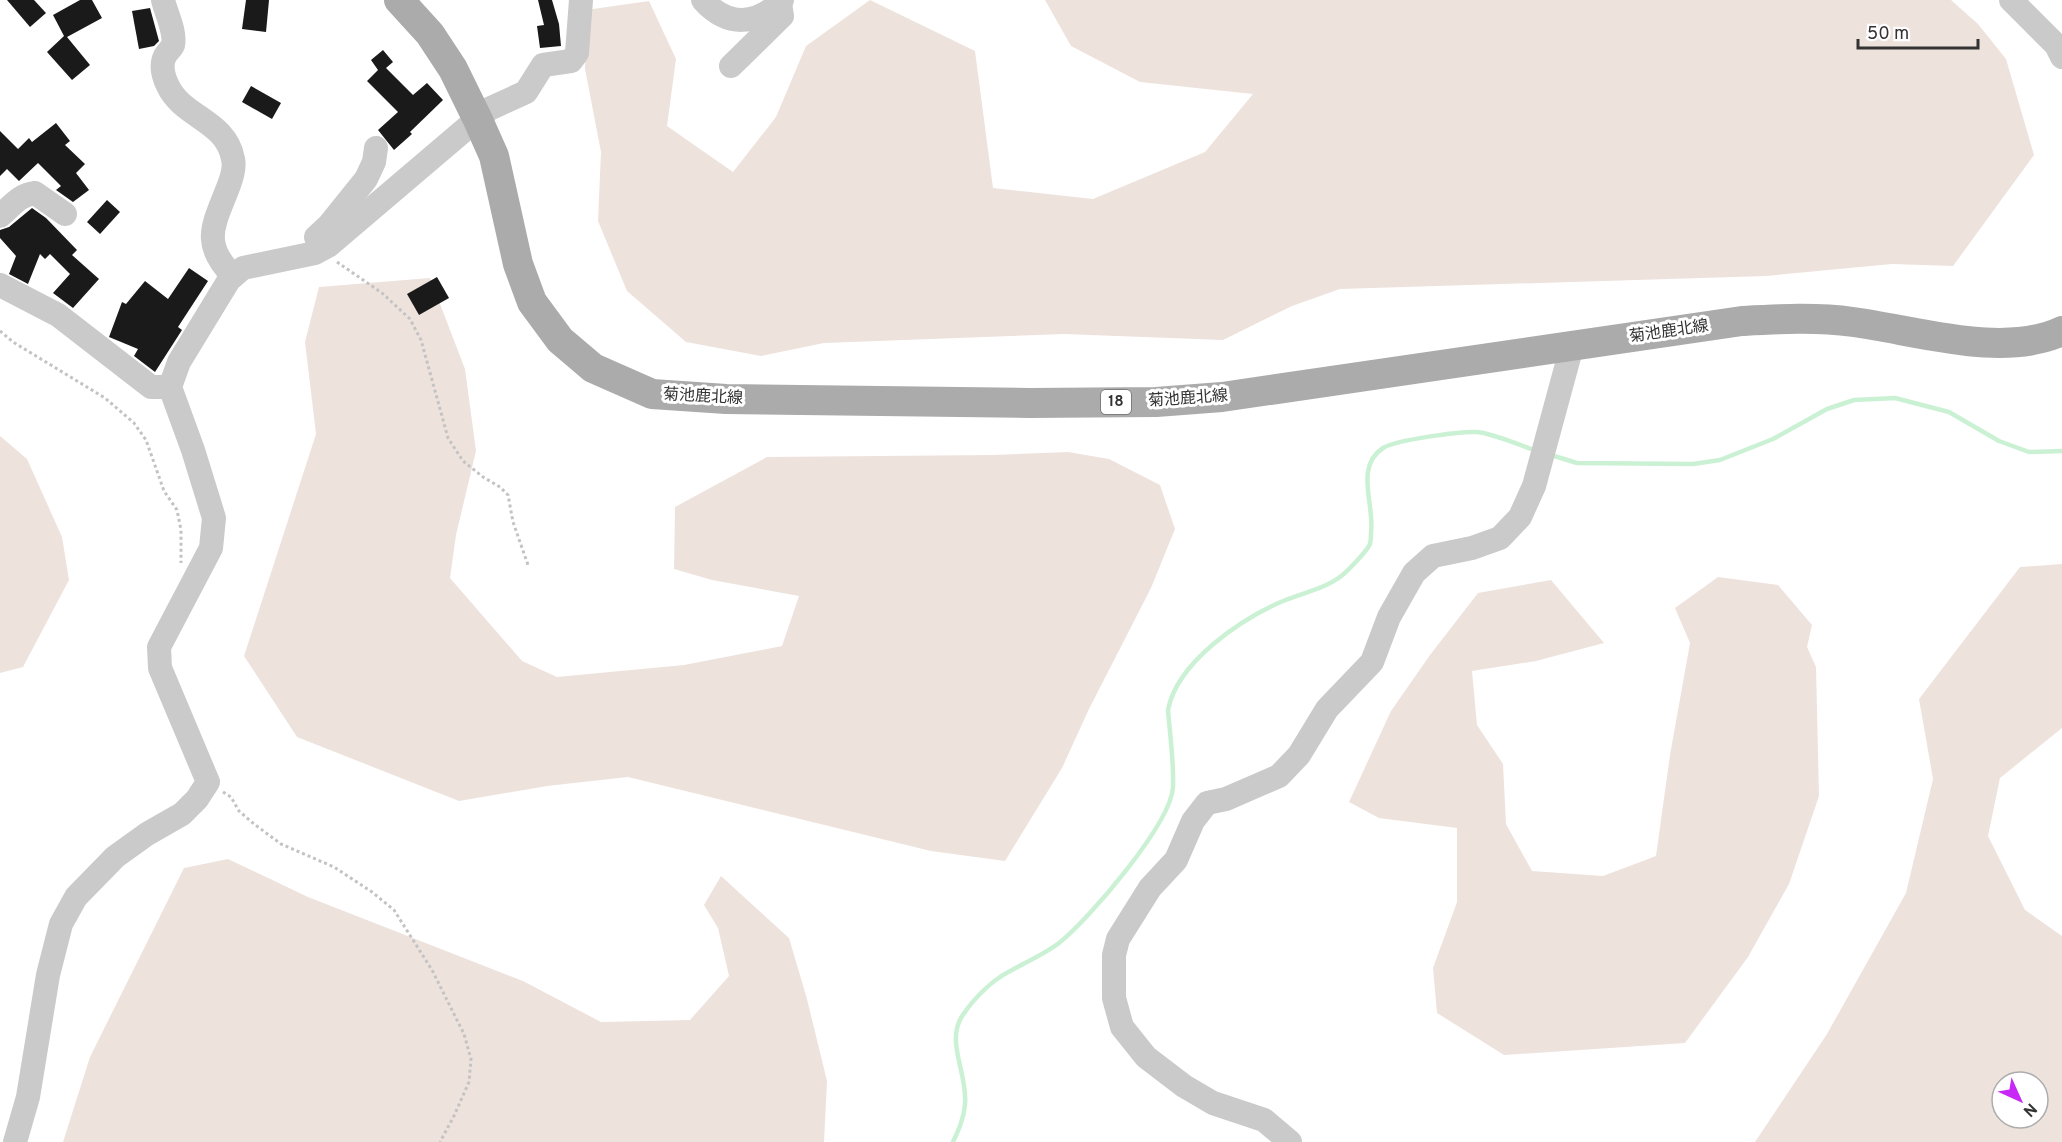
<svg xmlns="http://www.w3.org/2000/svg" width="2062" height="1142" viewBox="0 0 2062 1142" font-family="Overpass,'Noto Sans JP',sans-serif">
<style>
.green{fill:#eee2dd;fill-rule:evenodd}
.lines{fill:none;stroke-linecap:round;stroke-linejoin:round}
.stream{stroke:#cbf1d4;stroke-width:4.5}
.building{fill:#1a1a1a}
.path{stroke:#c3c3c3;stroke-width:3;stroke-dasharray:3 3;stroke-linecap:butt}
.minor{stroke:#cacaca;stroke-width:24}
.major{stroke:#ababab;stroke-width:30}
.labels{text-anchor:middle;dominant-baseline:central;stroke-width:6;stroke-linejoin:round;paint-order:stroke}
.shield{fill:#fff;stroke:#707070;stroke-width:1.5}
.shield-label{font-size:15px;font-weight:bold;fill:#333}
.street-label{font-size:16px;fill:#333;stroke:#fff}
</style>
<rect width="100%" height="100%" fill="#fff"/>
<g class="green">
<path d="M870 0 975 51 993 188 1093 199 1205 152 1253 94 1140 82 1071 46 1045 0H1951L1978 24 2006 59 2034 155 1953 266 1892 264 1766 276 1340 289 1292 306 1223 340 1064 334 824 343 761 356 686 342 627 291 598 221 601 152 585 69 586 10 649 1 676 59 667 126 733 172 776 117 806 46Z"/>
<path d="M430 278 465 369 476 451 456 535 450 578 522 661 557 677 684 665 782 646 799 596 712 580 674 569 675 507 767 457 993 455 1068 452 1109 459 1160 485 1175 529 1151 588 1089 709 1062 768 1005 861 931 851 628 777 547 786 459 801 297 737 244 656 316 434 305 342 319 287Z"/>
<path d="M0 436 27 459 62 537 69 580 23 667 0 673Z"/>
<path d="M2062 564V728L2000 778 1988 836 2025 910 2062 936V1142H1755L1827 1034 1906 893 1933 779 1919 699 2020 567ZM2002 1082H2038V1118H2002Z"/>
<path d="M1718 577 1778 585 1812 625 1807 647 1816 667 1819 796 1789 884 1748 957 1685 1043 1504 1055 1437 1013 1433 968 1457 902V828L1379 818 1349 802 1391 711 1430 655 1478 593 1551 580 1604 643 1536 661 1472 671 1477 725 1503 764 1506 824 1532 871 1603 876 1656 856 1670 755 1690 643 1675 608Z"/>
<path d="M228 859 308 897 523 981 601 1022 690 1020 729 976 718 928 704 905 721 876 789 938 807 999 827 1081 824 1142H63L90 1057 184 868Z"/>
</g>
<g class="lines">
<g class="stream">
<path d="M1551 455 1577 463 1693 464 1720 460 1773 439 1827 409 1854 400 1895 398 1949 412 1999 441 2029 452 2062 451"/>
<path d="M953 1142C959 1129 964 1118 965 1104 968 1072 943 1039 965 1012 973 1000 988 985 1000 977 1019 965 1042 956 1059 943 1089 919 1171 824 1173 787 1174 762 1170 735 1168 710 1177 662 1241 619 1283 601 1304 592 1331 588 1348 570 1355 563 1364 554 1369 546 1371 543 1371 537 1371 533 1375 505 1354 467 1383 448 1396 440 1460 431 1477 432 1495 434 1519 445 1537 451"/>
</g>
</g>
<g class="building">
<path d="M7 0H34L46 13 30 27Z"/>
<path d="M80 0H92L102 18 67 37 90 65 72 80 47 52 64 36 53 15Z"/>
<path d="M246 0H269L266 32 242 29Z"/>
<path d="M538 0H552L559 24 561 46 540 48 537 26 544 25Z"/>
<path d="M150 8 159 41 154 46 139 49 132 11Z"/>
<path d="M383 50 393 62 386 68 413 95 427 83 443 100 410 132 412 134 394 150 378 130 398 112 367 81 378 70 371 60Z"/>
<path d="M251 86 281 103 272 119 242 102Z"/>
<path d="M56 123 70 141 65 145 85 164 76 173 89 190 73 202 56 190 61 186 38 163 19 181 7 169 0 176V131L18 149 29 138 32 142Z"/>
<path d="M107 200 120 212 100 234 87 222Z"/>
<path d="M32 208 46 218 77 250 72 255 99 279 73 308 53 293 70 274 50 254 45 259 40 254 28 284 9 274 16 256 0 238V230L9 227Z"/>
<path d="M189 268 208 281 178 327 182 330 155 372 134 356 138 349 109 337 122 302 126 304 145 281 168 299Z"/>
<path d="M437 277 449 298 419 315 407 294Z"/>
</g>
<g class="lines">
<g class="path">
<path d="M337 262 382 293 410 319 421 340 448 438 463 461 483 477 500 487 508 495 513 522 528 565"/>
<path d="M0 331 13 342 105 398 134 423 146 440 164 491 177 510 181 530V563"/>
<path d="M223 792 231 797 239 811 254 824 281 844 334 867 372 892 394 910 432 970 464 1034 471 1059 469 1082 454 1116 440 1142"/>
</g>
<g class="minor">
<path d="M163 0C166 13 176 32 173 45 172 48 167 52 165 56 160 66 163 76 168 86 183 118 226 120 233 159 235 167 232 177 229 185 214 225 200 242 233 276"/>
<path d="M703 0C727 27 757 26 782 0"/>
<path d="M2011 0 2056 45 2062 57"/>
<path d="M731 66 782 16 780 3"/>
<path d="M0 216C12 206 19 195 35 193L65 214"/>
<path d="M316 237 329 225 366 179 374 162 376 148"/>
<path d="M0 285 58 315 151 387H170"/>
<path d="M15 1142 28 1097 48 975 61 924 76 897 115 857 147 834 182 814 197 799 208 782 160 668 159 647 211 548 214 518 193 450 170 387 179 362 229 280 243 268 315 253 328 246 489 109 526 92 543 65 571 61 577 53 581 0"/>
<path d="M1290 1142 1264 1120 1213 1103 1184 1086 1146 1057 1122 1027 1114 998V955L1118 939 1150 888 1176 860 1193 821 1207 803 1226 799 1279 776 1299 755 1327 709 1372 662 1389 617 1414 573 1433 556 1472 548 1500 538 1520 517 1534 486 1572 346"/>
</g>
<path class="major" d="M399 0 430 34 453 69 478 120 494 156 518 264 532 302 560 340 593 368 652 394 726 399 1029 403 1156 402 1222 397 1742 321C1780 319 1816 317 1853 322 1915 330 2003 359 2062 331"/>
</g>
<g class="labels">
<rect class="shield" x="1101" y="390" width="30" height="24" rx="4.5"/>
<g class="shield-label">
<text x="1116" y="402">18</text>
</g>
<g class="street-label">
<text transform="translate(1669 332) rotate(-8)">菊池鹿北線</text>
<text transform="translate(703 397) rotate(3)">菊池鹿北線</text>
<text transform="translate(1188 399) rotate(-4)">菊池鹿北線</text>
</g>
</g>
<g transform="translate(2020 1100) rotate(135)"><circle r="28" fill="#ffffff" stroke="#adadad" stroke-width="1.5"/>
<path d="M0-4.5L10 22L0 15L-10 22Z" fill="#c828f6"/>
<text y="-9" font-size="16" font-weight="bold" text-anchor="middle" fill="#333333">N</text>
</g>
<path d="M1858 39v9h120v-9" fill="none" stroke="#333333" stroke-width="3"/>
<text x="1867" y="39" font-size="18" fill="#333333" stroke="#ffffff" stroke-width="4.5" paint-order="stroke">50 m</text>
</svg>
